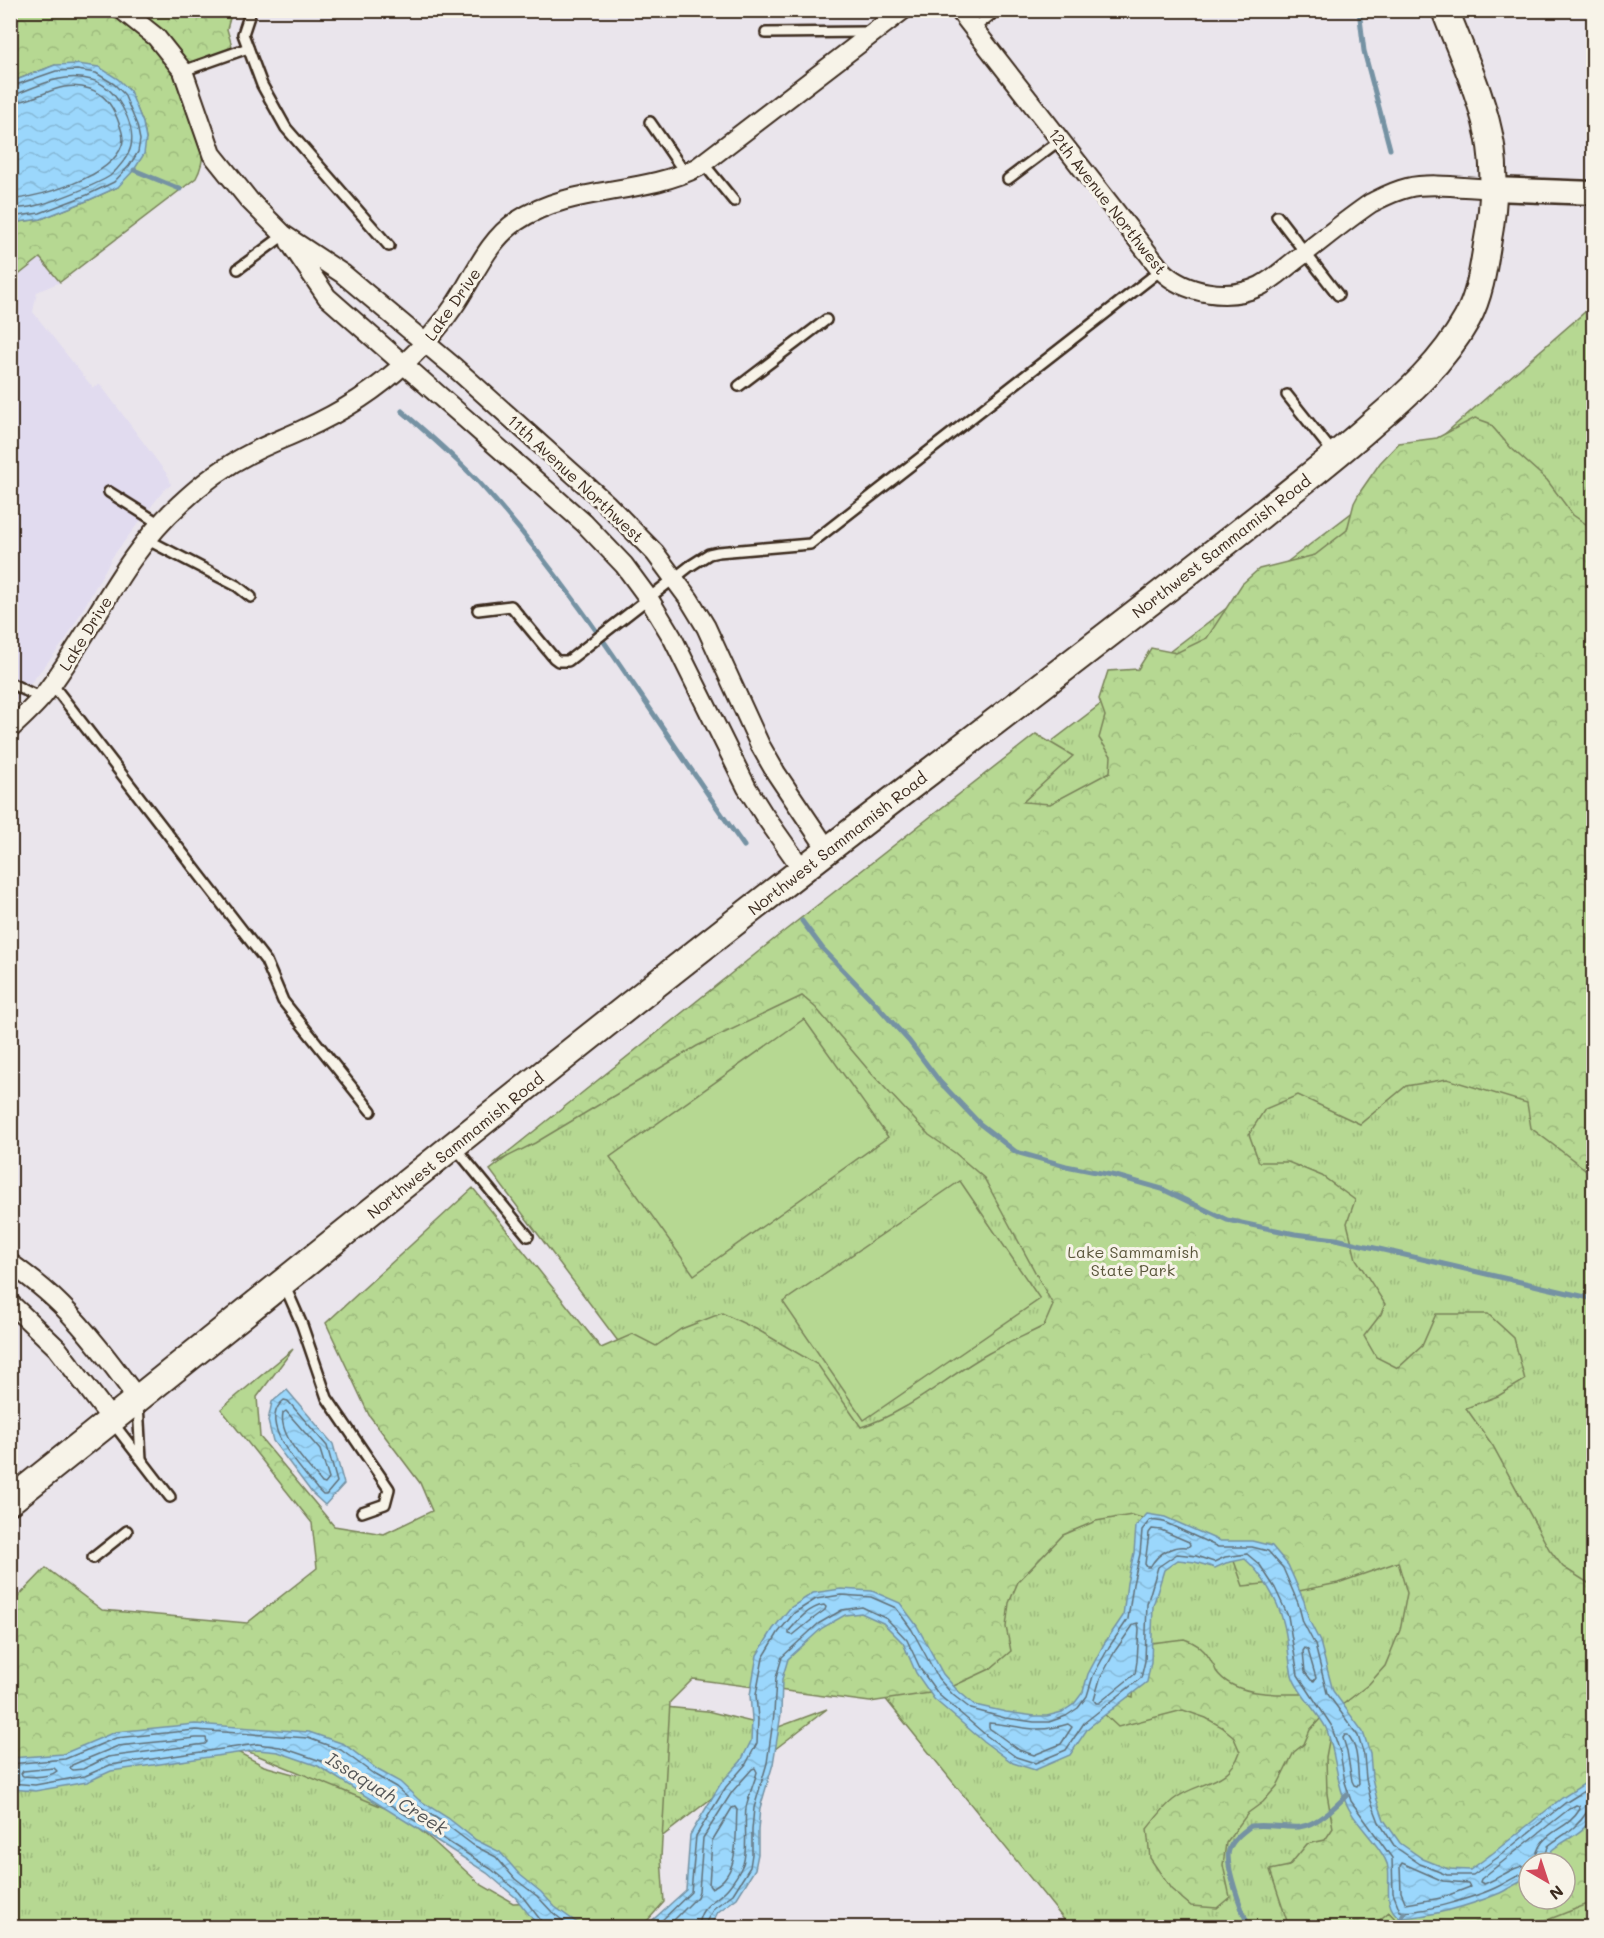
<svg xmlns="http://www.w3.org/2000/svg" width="1604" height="1938" viewBox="0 0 1604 1938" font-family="Mali,sans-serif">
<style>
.built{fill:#e1dbef}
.grass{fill:url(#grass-tufts);stroke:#788158;stroke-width:1.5;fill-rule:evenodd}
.forest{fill:url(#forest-crowns);stroke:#788158;stroke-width:1.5;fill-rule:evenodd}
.pitch{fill:#b6d892;stroke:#788158;stroke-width:1.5}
.water{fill:url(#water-waves);stroke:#7592a3;stroke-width:1.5}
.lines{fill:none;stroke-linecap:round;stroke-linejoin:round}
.shore{stroke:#616f77;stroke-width:1.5}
.stream{stroke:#7592a3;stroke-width:5}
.service-casing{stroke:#3b2a1e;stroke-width:14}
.minor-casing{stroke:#3b2a1e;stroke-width:22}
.tertiary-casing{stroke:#3b2a1e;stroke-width:27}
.secondary-casing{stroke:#3b2a1e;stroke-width:30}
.service{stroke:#f7f3e8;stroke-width:9}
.minor{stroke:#f7f3e8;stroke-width:18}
.tertiary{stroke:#f7f3e8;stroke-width:22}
.secondary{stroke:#f7f3e8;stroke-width:26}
.labels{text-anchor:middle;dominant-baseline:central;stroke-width:6;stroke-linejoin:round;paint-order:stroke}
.street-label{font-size:16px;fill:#3b2a1e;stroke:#f7f3e8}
.park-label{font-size:16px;fill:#5a563b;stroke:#f7f3e8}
.water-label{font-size:18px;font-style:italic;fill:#535556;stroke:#f7f3e8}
</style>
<defs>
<pattern id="grass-tufts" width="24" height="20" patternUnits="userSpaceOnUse" patternTransform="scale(1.5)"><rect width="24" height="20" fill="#b6d892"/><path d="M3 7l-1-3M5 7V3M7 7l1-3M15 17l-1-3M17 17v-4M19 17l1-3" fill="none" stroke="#9dba7d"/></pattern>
<pattern id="forest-crowns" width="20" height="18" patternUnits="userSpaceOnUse" patternTransform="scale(1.5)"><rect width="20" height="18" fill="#b6d892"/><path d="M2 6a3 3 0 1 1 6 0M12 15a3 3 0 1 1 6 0" fill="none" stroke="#9dba7d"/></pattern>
<pattern id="water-waves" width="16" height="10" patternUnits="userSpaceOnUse" patternTransform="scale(1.5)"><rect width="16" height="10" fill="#9bd7fc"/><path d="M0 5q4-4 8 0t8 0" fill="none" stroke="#86b9d8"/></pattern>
</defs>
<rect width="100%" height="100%" fill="#eae5ec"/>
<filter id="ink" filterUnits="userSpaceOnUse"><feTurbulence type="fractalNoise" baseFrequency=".0167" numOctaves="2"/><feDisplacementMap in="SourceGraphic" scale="12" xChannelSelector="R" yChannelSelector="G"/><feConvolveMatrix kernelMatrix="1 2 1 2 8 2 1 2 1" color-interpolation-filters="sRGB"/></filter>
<g filter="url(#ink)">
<path class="built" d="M11 11 194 164 196 178 60 282 37 292 33 312 93 388 100 384 169 477 171 485 164 490 113 556 65 641 11 707Z"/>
<g class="grass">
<path d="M1593 305V1927H1070L884 1697 490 1170 1371 498ZM1529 1863H1565V1899H1529Z"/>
<path d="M665 1707 707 1711 776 1728 827 1709 545 1927 156 1928 134 1924 122 1928H11V1768L232 1749 264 1766 293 1774 333 1775 388 1804 433 1841 480 1884 513 1903 544 1902Z"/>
</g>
<g class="forest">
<path d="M11 11H232L227 29 234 53 183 71C194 104 214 146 196 178L60 282 40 258 11 281V223L41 219 89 200 118 187 146 139 143 123 136 106 55 65 11 82Z"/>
<path d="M1475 418 1489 423 1511 448 1547 480 1573 515 1593 529V1175L1531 1128 1527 1103 1447 1079 1406 1086 1360 1124 1298 1095 1265 1109 1249 1134 1259 1162H1288L1322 1176 1355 1200 1347 1223 1356 1259 1385 1304 1381 1314 1364 1336 1376 1357 1398 1368 1422 1346 1436 1314H1488L1514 1338 1525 1380 1498 1396 1466 1408 1493 1446 1549 1549 1563 1567 1593 1586V1902L1550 1919 1519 1923 1509 1927H1402L1389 1912 1371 1927H1289L1270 1870 1289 1866 1307 1844 1325 1840 1333 1828 1327 1794 1326 1757 1332 1725 1341 1706 1369 1684 1385 1666 1400 1630 1407 1593 1398 1562 1338 1583 1294 1592 1274 1583 1243 1586 1234 1561 1149 1520 1132 1515 1096 1521 1063 1535 1018 1582 1009 1603 1006 1627 1011 1651 990 1669 943 1691 870 1702 693 1679 670 1702 661 1857 664 1902 648 1920 632 1928 573 1927 436 1829 215 1738 11 1769 10 1605 46 1568 102 1610 247 1623 317 1568 312 1523 221 1409 293 1349 257 1397 260 1437 334 1526 384 1534 432 1511 420 1483 369 1415 326 1323 473 1188 601 1348 633 1334 656 1346 681 1329 722 1313 758 1330 818 1365 861 1427C909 1412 946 1377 989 1353 1007 1343 1026 1335 1044 1326L1053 1305 984 1178 955 1153 929 1135 871 1073 816 1008 802 996 697 1046 535 1143 493 1164 778 936 1036 734 1073 756 1023 802 1050 804 1110 772 1111 756 1099 738 1105 716 1099 699 1108 671 1138 669 1151 648 1176 653 1207 638 1242 584 1259 569 1315 555 1347 530 1354 503 1360 492 1380 463 1399 443 1437 438ZM1529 1863H1565V1899H1529Z"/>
<path d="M1184 1639C1197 1643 1206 1650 1212 1663 1213 1663 1216 1671 1216 1671 1234 1697 1278 1694 1306 1694L1321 1718 1310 1730 1304 1744 1294 1752 1277 1786 1263 1802 1248 1813 1226 1843 1223 1865 1230 1897 1217 1908 1191 1906 1171 1889 1150 1858 1147 1829C1155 1819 1163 1808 1173 1800 1198 1780 1228 1787 1240 1752L1233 1736 1222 1727 1206 1718 1183 1710 1118 1727 1102 1712 1117 1693 1133 1698 1135 1676 1143 1644Z"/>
</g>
<g class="pitch">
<path d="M804 1019 888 1137 694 1275 610 1157Z"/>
<path d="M960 1181 1040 1299 864 1420 783 1302Z"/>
</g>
<g class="water">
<path d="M77 64 99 67 118 79 130 91 143 123 146 139 144 154 134 170 118 187 89 200 41 219 11 223V82L55 65Z"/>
<path d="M287 1390 333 1444 344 1484 325 1505 312 1493 273 1441 268 1421 272 1402Z"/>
<path d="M1147 1514 1165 1517 1220 1541H1252L1272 1546 1288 1565 1304 1601 1309 1620 1320 1642 1333 1691 1363 1732 1370 1753 1372 1778 1377 1800 1384 1820 1400 1843 1423 1859 1448 1869 1470 1870 1493 1853 1562 1798 1593 1778C1594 1788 1596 1802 1594 1812 1589 1831 1566 1839 1552 1850L1548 1863H1529V1878C1518 1882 1510 1888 1500 1893 1469 1906 1433 1916 1400 1918 1379 1904 1395 1876 1385 1859 1375 1839 1355 1824 1346 1803 1335 1779 1336 1752 1326 1728 1318 1712 1296 1691 1292 1675 1288 1657 1288 1638 1283 1621 1277 1599 1262 1574 1245 1559L1226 1563 1215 1568 1195 1562 1178 1560 1164 1570 1153 1606 1151 1662 1147 1682 1088 1728 1070 1755 1035 1770 1013 1763 983 1741 934 1699 916 1673 903 1643 883 1623 861 1613 845 1615 822 1628 788 1659 782 1679 781 1714 773 1764 760 1808 758 1830V1854L755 1869 737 1898 718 1912 710 1927H642L646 1926 686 1890 690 1835 721 1783 741 1761 751 1741 752 1719 750 1695 757 1655 773 1629 790 1608 813 1593 841 1589 872 1591 900 1603 917 1626 943 1674 957 1690 975 1705 1006 1712 1035 1716H1047L1062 1712 1074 1704 1083 1692 1088 1674 1104 1644 1123 1616 1127 1583 1134 1553 1136 1526Z"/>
<path d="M195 1724 309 1732 344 1744 378 1770 400 1782 419 1800 448 1818 476 1840 500 1852 519 1874 541 1892 555 1907 583 1927H539L515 1897 487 1873 439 1842 318 1766 278 1752 258 1750 111 1771 87 1782 35 1791 11 1789V1758L63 1754 115 1732Z"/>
</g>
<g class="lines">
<g class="shore">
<path d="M10 87 56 71 77 70 96 73 114 84 124 94 137 125 140 140 138 152 129 166 114 182 87 195 40 213 10 217"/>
<path d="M10 94H17C42 84 65 72 92 80 115 86 136 123 131 146 129 156 118 169 110 176 98 184 53 202 38 205 29 208 19 208 10 209"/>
<path d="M10 103C38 102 59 78 90 89 104 94 112 105 117 118 120 126 125 137 122 145 111 178 41 196 10 200"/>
<path d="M284 1400 288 1401 327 1446 337 1482 326 1495H323L317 1489C302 1469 255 1423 284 1400Z"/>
<path d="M286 1411 320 1450 329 1479 325 1484 322 1483C308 1465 278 1436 283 1413Z"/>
<path d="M1152 1529 1161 1530 1189 1542 1190 1545 1188 1547C1172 1545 1158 1553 1150 1567H1147L1145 1564 1149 1533Z"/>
<path d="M824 1605 826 1607 825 1610 814 1618 793 1635 789 1634V1631C798 1620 809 1607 824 1605Z"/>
<path d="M1138 1623 1139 1629 1137 1661 1135 1674 1099 1703H1096L1094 1700 1100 1679 1115 1651 1134 1624Z"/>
<path d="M1305 1648 1308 1650 1316 1678 1314 1681 1311 1680 1305 1672 1303 1651Z"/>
<path d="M989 1723C1022 1725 1033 1735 1068 1724L1072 1727 1061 1744 1034 1755 1019 1750 989 1728Z"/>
<path d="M1345 1735H1348C1359 1748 1357 1767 1359 1783L1357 1786 1354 1785 1352 1781 1347 1751 1343 1738Z"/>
<path d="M196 1738H206L207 1742 205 1744 108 1757 83 1769 73 1770 70 1768 72 1765 118 1746Z"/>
<path d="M10 1764 65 1759 116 1738 195 1730 308 1738 341 1750 375 1775 396 1787 416 1805 444 1823 473 1845 496 1857 515 1879 537 1896 552 1912 572 1928"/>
<path d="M54 1768 57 1771C49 1778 33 1777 23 1776L21 1774 23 1771Z"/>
<path d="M10 1783 35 1785 85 1776 110 1765 257 1744 280 1747 321 1761 491 1869 519 1892 542 1922 543 1928"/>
<path d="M735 1807 737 1810C735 1835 741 1876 711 1888L709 1885 712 1841 732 1808Z"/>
<path d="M1402 1863 1443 1881 1468 1883 1470 1887 1441 1898 1406 1904 1401 1892 1400 1866Z"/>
<path d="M1543 1863 1548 1846C1564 1834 1576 1829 1587 1812L1594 1810"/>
<path d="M1529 1865C1512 1866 1499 1879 1484 1884L1480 1882 1481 1879 1569 1809 1576 1805 1579 1806 1580 1809C1566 1833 1537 1830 1535 1863"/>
<path d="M654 1928 691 1892 696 1836 726 1787 746 1764 757 1743 758 1719 756 1695 763 1658 778 1633 794 1613 816 1599 841 1595 871 1597 896 1608 912 1630 938 1678 953 1695 971 1709 1005 1718 1034 1722H1049L1066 1716 1078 1708 1087 1696 1093 1676 1109 1647 1128 1619 1133 1584 1140 1554 1142 1530 1150 1520 1164 1522 1218 1547H1252L1268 1551 1283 1568 1298 1603 1303 1622 1315 1645 1327 1693 1358 1736 1364 1755 1366 1779 1371 1801 1379 1822 1395 1847 1420 1864 1447 1875H1473L1497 1858 1565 1803 1594 1785"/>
<path d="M666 1928 697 1897 699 1891 703 1838 732 1792 752 1769 755 1768 757 1772C754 1784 748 1796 746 1808 744 1824 748 1850 743 1864 740 1871 733 1882 728 1888 716 1902 699 1904 698 1928"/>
<path d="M705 1928 706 1922 714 1908 733 1894 750 1867 752 1854V1830L754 1808 767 1763 774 1714 776 1678 782 1657 818 1624 842 1610 862 1607 887 1619 907 1640 921 1670 939 1695 987 1736 1016 1757 1035 1763 1066 1750 1084 1723 1141 1678 1145 1661 1147 1604 1158 1567 1177 1554 1196 1556 1214 1562 1225 1557 1247 1554 1260 1565 1275 1588 1288 1616 1298 1675 1331 1725 1340 1752 1345 1782 1351 1801 1392 1858 1393 1893 1400 1911C1418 1915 1482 1895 1499 1886 1509 1881 1517 1874 1529 1873"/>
</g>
<g class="stream">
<path d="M1359 10 1364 51 1390 149"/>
<path d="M134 170 180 189"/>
<path d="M402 411C430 436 460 461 485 489 583 598 659 727 744 846"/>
<path d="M802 921 823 949 872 1000 909 1041 940 1082 980 1124 1016 1152 1066 1166 1116 1176 1162 1189 1227 1220 1295 1234 1336 1239 1594 1299"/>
<path d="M1250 1928C1243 1915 1224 1863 1229 1850 1232 1840 1243 1832 1251 1826 1267 1824 1283 1828 1299 1827 1317 1825 1335 1807 1347 1795"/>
<path d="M1396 1928 1404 1913"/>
</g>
<defs>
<g id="service">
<path d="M251 10 243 34 262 85 286 128 389 246"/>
<path d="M973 29 997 10"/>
<path d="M766 33 869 32"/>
<path d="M183 71 248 48"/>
<path d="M650 122 685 173"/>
<path d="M703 163 734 201"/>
<path d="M1008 179 1060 140"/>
<path d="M1277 216 1338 295"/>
<path d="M238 269 284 235"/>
<path d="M739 386 826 320"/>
<path d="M1287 395 1334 454"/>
<path d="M109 492 160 524"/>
<path d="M148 540 237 586 251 597"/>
<path d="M478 610 511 606 554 658 558 661H568L690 566 709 554 718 552 810 544 1161 270"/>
<path d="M10 683 41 698"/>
<path d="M52 684 266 961 283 1001 371 1111"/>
<path d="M454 1146 528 1236"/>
<path d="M284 1284 302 1325 327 1398 389 1489 385 1504 362 1512"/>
<path d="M138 1404 141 1459"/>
<path d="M113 1423 170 1497"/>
<path d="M93 1558 127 1531"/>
</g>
<g id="minor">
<path d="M122 10 156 37 183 71 212 154 249 200 284 235 343 274 454 367 607 504 655 553 689 599 706 627 760 745 776 773 827 849"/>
<path d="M959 10 1161 270C1185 294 1229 301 1260 286 1274 279 1285 268 1297 259 1322 240 1346 220 1371 203 1383 197 1394 191 1407 188 1432 182 1467 188 1494 189"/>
<path d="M290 243 327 297 584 523 624 565 649 599 672 637 747 788 764 815 802 869"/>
<path d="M10 729C22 718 33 708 43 696 91 635 121 557 180 504 201 484 225 466 251 453 268 444 285 438 302 430 340 413 376 391 406 362 424 345 440 327 454 306 474 277 487 241 517 221 571 185 642 196 698 167L903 10"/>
<path d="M10 1263C28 1276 46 1290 61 1305 90 1334 114 1367 138 1399"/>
<path d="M10 1303 57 1348 112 1420"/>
</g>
<path id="tertiary" d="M1494 189 1594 193"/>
<path id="secondary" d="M10 1501C315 1258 617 1010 928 773 1039 688 1150 603 1260 516 1297 486 1335 457 1371 425 1408 394 1443 362 1467 319 1479 297 1483 271 1487 245 1493 213 1496 179 1491 146 1484 100 1462 54 1445 10"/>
</defs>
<use href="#service" class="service-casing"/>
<use href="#minor" class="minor-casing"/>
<use href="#tertiary" class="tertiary-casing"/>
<use href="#secondary" class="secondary-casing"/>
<use href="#service" class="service"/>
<use href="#minor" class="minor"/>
<use href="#tertiary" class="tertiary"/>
<use href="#secondary" class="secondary"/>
</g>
</g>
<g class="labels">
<g class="street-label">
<text transform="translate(1108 201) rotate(52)">12th Avenue Northwest</text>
<text transform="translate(452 304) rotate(-55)">Lake Drive</text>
<text transform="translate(576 478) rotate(43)">11th Avenue Northwest</text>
<text transform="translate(1221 546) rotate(-38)">Northwest Sammamish Road</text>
<text transform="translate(85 633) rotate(-58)">Lake Drive</text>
<text transform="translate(837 843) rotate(-38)">Northwest Sammamish Road</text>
<text transform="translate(455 1145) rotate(-39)">Northwest Sammamish Road</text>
</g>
<g class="park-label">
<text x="1133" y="1251">Lake Sammamish<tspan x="1133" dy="18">State Park</tspan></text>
</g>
<g class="water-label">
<text transform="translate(387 1793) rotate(32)">Issaquah Creek</text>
</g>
</g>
<rect width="1604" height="1938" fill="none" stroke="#f7f3e8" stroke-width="36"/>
<rect x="18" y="18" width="1568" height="1902" fill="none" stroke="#3b2a1e" stroke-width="2" filter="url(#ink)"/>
<g transform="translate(1547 1881) rotate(141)"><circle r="28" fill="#f7f3e8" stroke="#aca397" stroke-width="1.5"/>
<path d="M0-4.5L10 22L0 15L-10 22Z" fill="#d1495b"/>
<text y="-9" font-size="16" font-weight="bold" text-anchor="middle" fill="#3b2a1e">N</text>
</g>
</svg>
